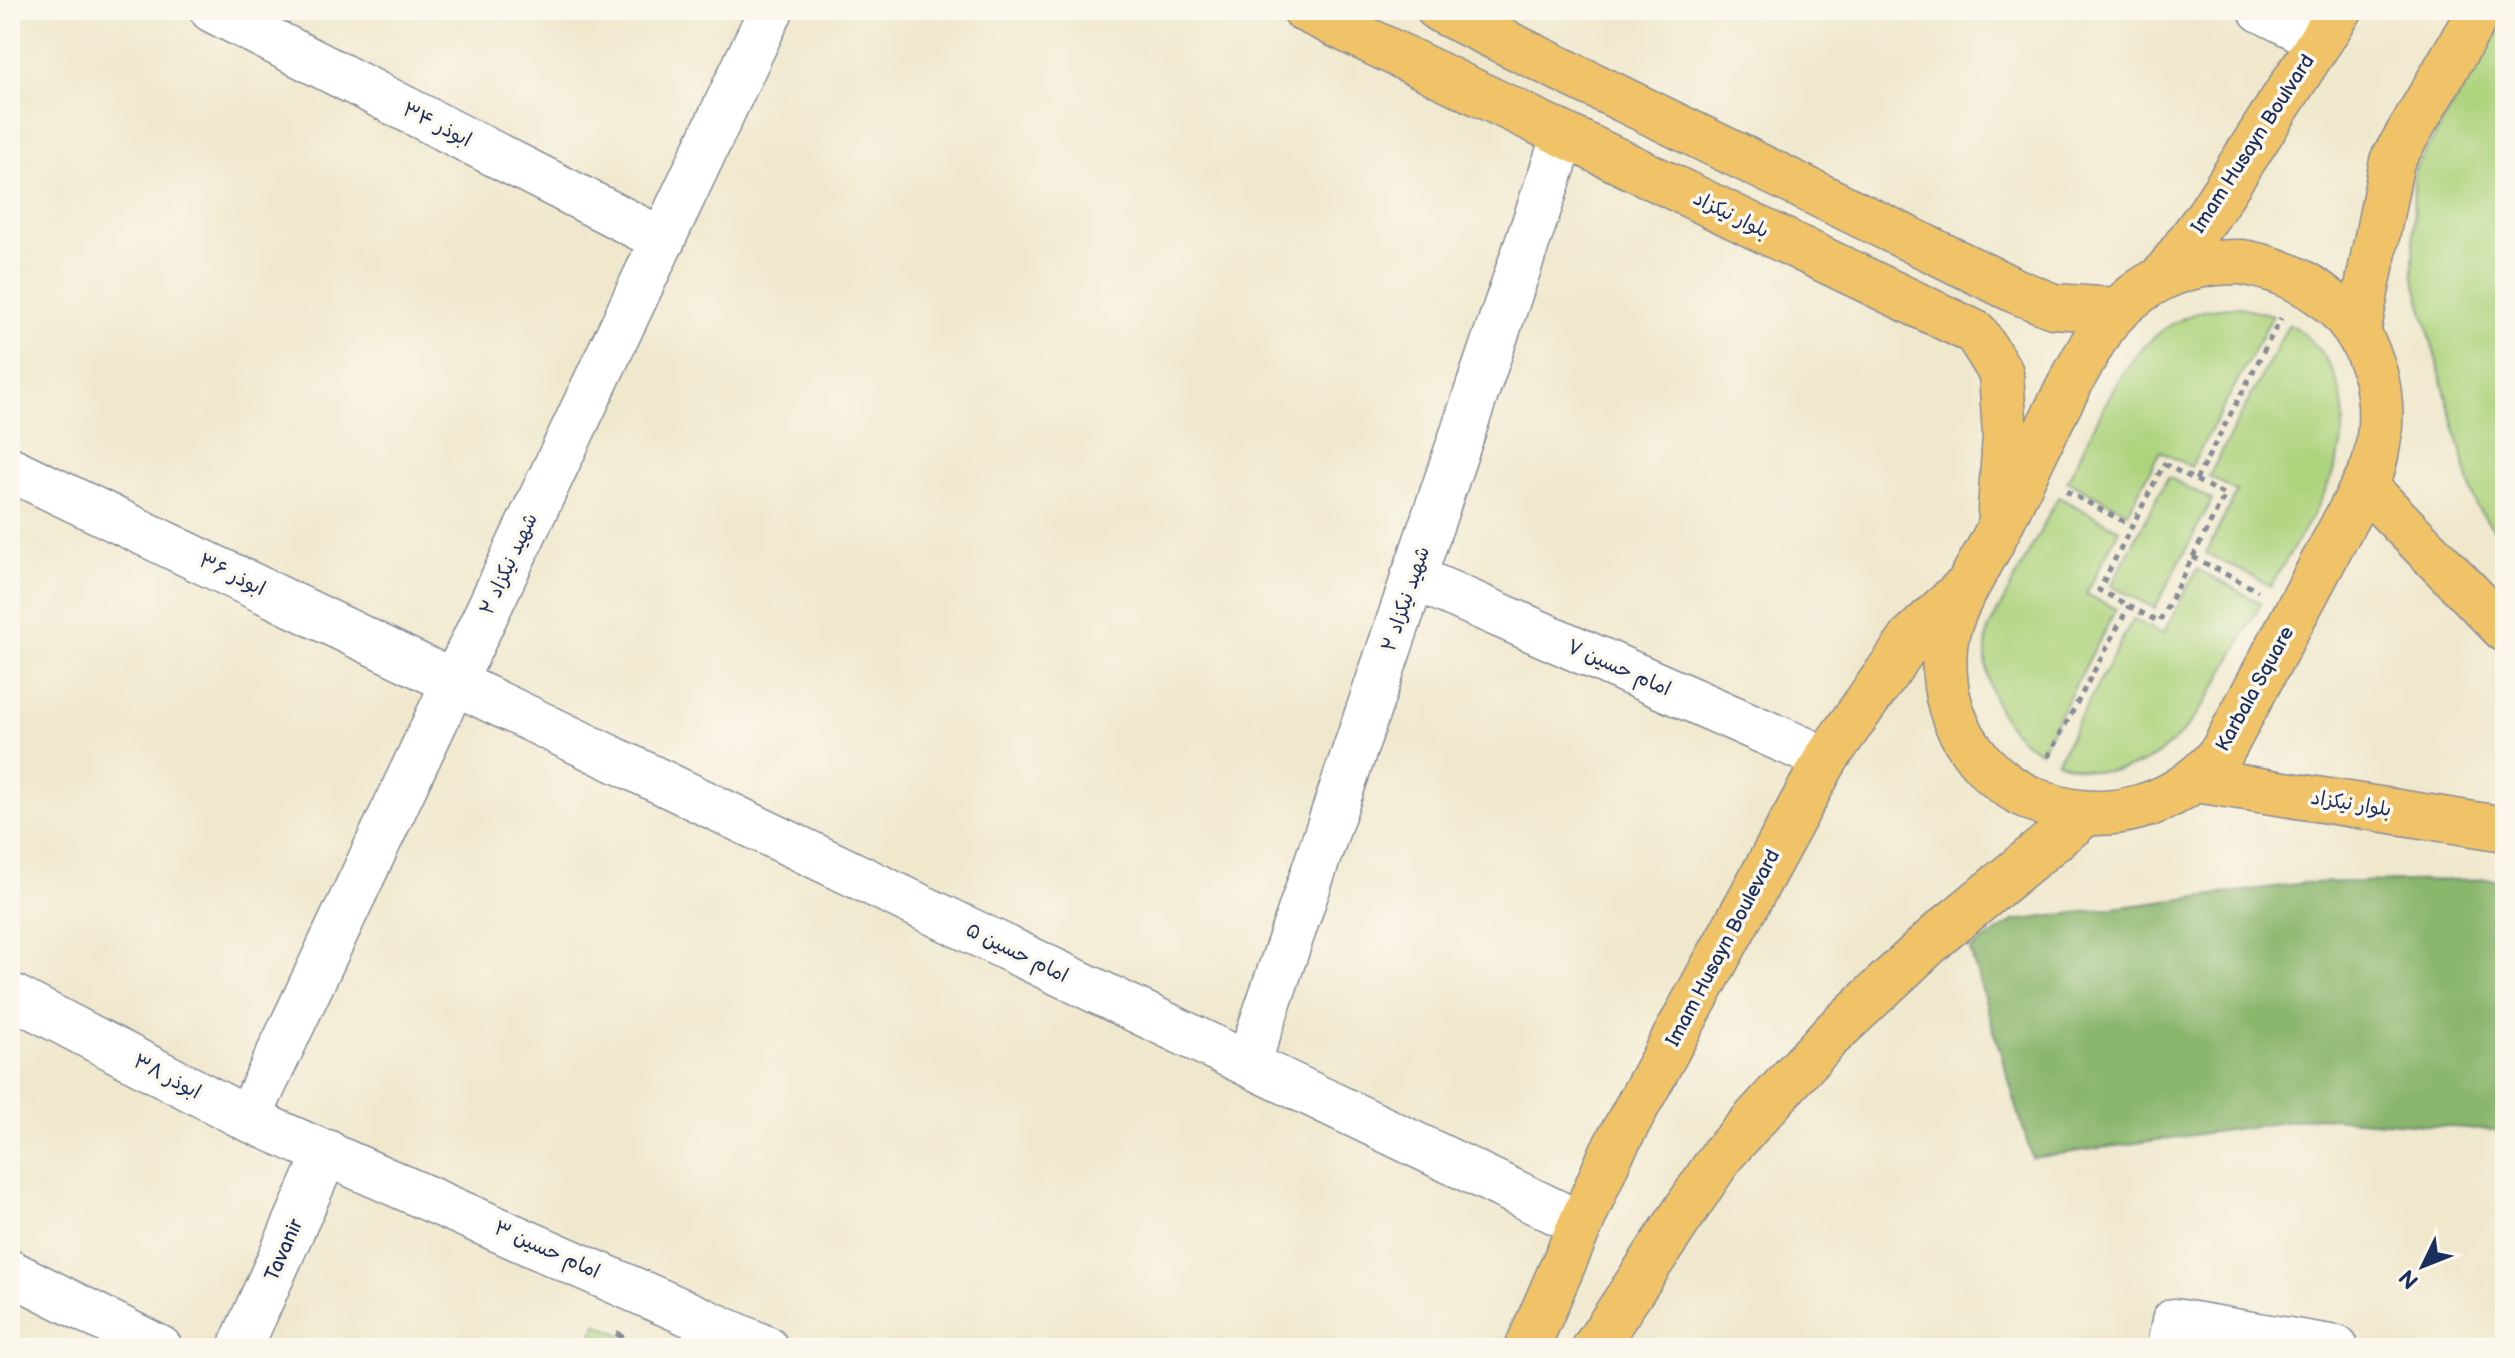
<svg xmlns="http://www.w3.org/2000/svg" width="2515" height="1358" viewBox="0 0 2515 1358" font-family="'Balsamiq Sans','Playpen Sans Arabic',sans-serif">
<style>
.green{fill:#add37d;stroke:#64816e;stroke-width:2}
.forest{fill:#8ab56c;stroke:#527265;stroke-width:2}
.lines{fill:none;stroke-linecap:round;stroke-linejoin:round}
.minor-casing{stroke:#868c96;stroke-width:47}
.major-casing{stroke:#868c96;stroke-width:47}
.path{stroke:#868c96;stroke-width:5;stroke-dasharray:6 6;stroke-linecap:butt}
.minor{stroke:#fff;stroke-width:44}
.major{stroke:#f1c369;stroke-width:44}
.labels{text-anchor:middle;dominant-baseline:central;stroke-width:7;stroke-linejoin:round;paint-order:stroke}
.street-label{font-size:20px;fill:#1b2f5e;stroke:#fbf7ec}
</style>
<rect width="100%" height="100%" fill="#fbf7ec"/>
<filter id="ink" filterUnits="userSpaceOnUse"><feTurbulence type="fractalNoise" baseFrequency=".0125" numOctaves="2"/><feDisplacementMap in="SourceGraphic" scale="16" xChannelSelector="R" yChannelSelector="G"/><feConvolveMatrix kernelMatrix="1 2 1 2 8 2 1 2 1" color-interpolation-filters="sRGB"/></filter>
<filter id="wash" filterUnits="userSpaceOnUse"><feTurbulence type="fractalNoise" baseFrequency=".006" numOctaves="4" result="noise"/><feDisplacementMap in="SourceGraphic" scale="32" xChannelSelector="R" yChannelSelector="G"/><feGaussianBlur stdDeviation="1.8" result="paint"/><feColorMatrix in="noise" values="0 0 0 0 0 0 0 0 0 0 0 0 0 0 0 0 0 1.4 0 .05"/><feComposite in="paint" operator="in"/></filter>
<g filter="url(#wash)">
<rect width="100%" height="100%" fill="#f0e8cd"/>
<g class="green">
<path d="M2505 20V545L2476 506 2413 274 2414 171Z"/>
<path d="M2240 307 2273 315 2191 467 2160 451 2128 512 2067 481C2108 404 2136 304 2240 307Z"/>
<path d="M2289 324C2310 336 2327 356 2336 379 2365 453 2305 524 2271 586L2206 553 2237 492 2209 476Z"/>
<path d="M2168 477 2212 500 2155 608 2111 586Z"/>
<path d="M2058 497 2119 529 2086 594 2116 609 2040 752C1996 729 1980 676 1988 630Z"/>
<path d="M2197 569 2261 603C2218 680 2171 809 2057 761L2133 619 2163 634Z"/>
<path d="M596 1324 653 1348H587Z"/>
</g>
<path class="forest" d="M2505 879V1131L2318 1117 2032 1158 1970 950 2014 921 2305 883Z"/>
</g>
<g filter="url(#ink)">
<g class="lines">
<defs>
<g id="minor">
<path d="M212 10 663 240"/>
<path d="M2261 10 2321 40"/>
<path d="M10 469 1581 1224"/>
<path d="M1413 577 1826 759"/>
<path d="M10 995 248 1119 766 1348"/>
<path d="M1248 1064 1564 135"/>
<path d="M248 1119 771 10"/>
<path d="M10 1272 160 1348"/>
<path d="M240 1348 327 1152"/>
<path d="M2169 1348 2174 1321 2336 1348"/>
</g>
<g id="major">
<path d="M1305 10 1976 333 2001 373 2005 435 2000 510"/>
<path d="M1439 10 2016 291 2053 306 2116 310"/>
<path d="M2242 262C2347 280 2401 365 2373 468L2223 750C2128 872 1932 805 1945 647 1948 611 1976 574 1992 542 2028 470 2061 394 2103 326 2141 281 2184 261 2242 262Z"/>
<path d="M2164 275 2209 214 2340 10"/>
<path d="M2358 333 2392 161 2480 10"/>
<path d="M2365 486 2505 630"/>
<path d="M2196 780 2505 829"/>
<path d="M1527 1348 1611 1154 1826 759 1913 636 1961 591"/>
<path d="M1594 1348 1722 1155 1828 1038 1938 935 2085 814"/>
</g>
</defs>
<use href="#minor" class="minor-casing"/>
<use href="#major" class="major-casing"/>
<g class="path">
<path d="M2164 464 2225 495 2159 622 2099 590Z"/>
<path d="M2196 480 2281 318"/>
<path d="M2066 491 2132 526"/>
<path d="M2193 557 2258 591"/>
<path d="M2048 757 2129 606"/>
<path d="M618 1335 638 1343"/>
<path d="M613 1348 620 1330"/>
</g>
<use href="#minor" class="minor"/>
<use href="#major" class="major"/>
</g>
</g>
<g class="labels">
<g class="street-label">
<text transform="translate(437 125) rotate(27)">ابوذر ۳۴</text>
<text transform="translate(2253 144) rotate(-57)">Imam Husayn Boulvard</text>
<text transform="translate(1731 215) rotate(26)">بلوار نیکزاد</text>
<text transform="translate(509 564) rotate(-65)">شهید نیکزاد ۲</text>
<text transform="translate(232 575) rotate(26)">ابوذر ۳۶</text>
<text transform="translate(1406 599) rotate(-71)">شهید نیکزاد ۲</text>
<text transform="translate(1619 668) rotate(24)">امام حسین ۷</text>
<text transform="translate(2255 689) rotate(-61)">Karbala Square</text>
<text transform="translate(2351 804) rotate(9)">بلوار نیکزاد</text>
<text transform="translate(1723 948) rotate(-62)">Imam Husayn Boulevard</text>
<text transform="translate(1017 953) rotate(26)">امام حسین ۵</text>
<text transform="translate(167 1077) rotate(28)">ابوذر ۳۸</text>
<text transform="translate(284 1250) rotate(-66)">Tavanir</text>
<text transform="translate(547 1250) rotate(24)">امام حسین ۳</text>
</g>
</g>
<rect width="2515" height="1358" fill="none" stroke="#fbf7ec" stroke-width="40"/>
<g transform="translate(2423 1266) rotate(227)" stroke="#fbf7ec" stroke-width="6" paint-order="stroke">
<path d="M0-6L14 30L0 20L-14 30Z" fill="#1b2f5e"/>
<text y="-12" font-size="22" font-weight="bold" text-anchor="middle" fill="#1b2f5e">N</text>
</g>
</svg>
